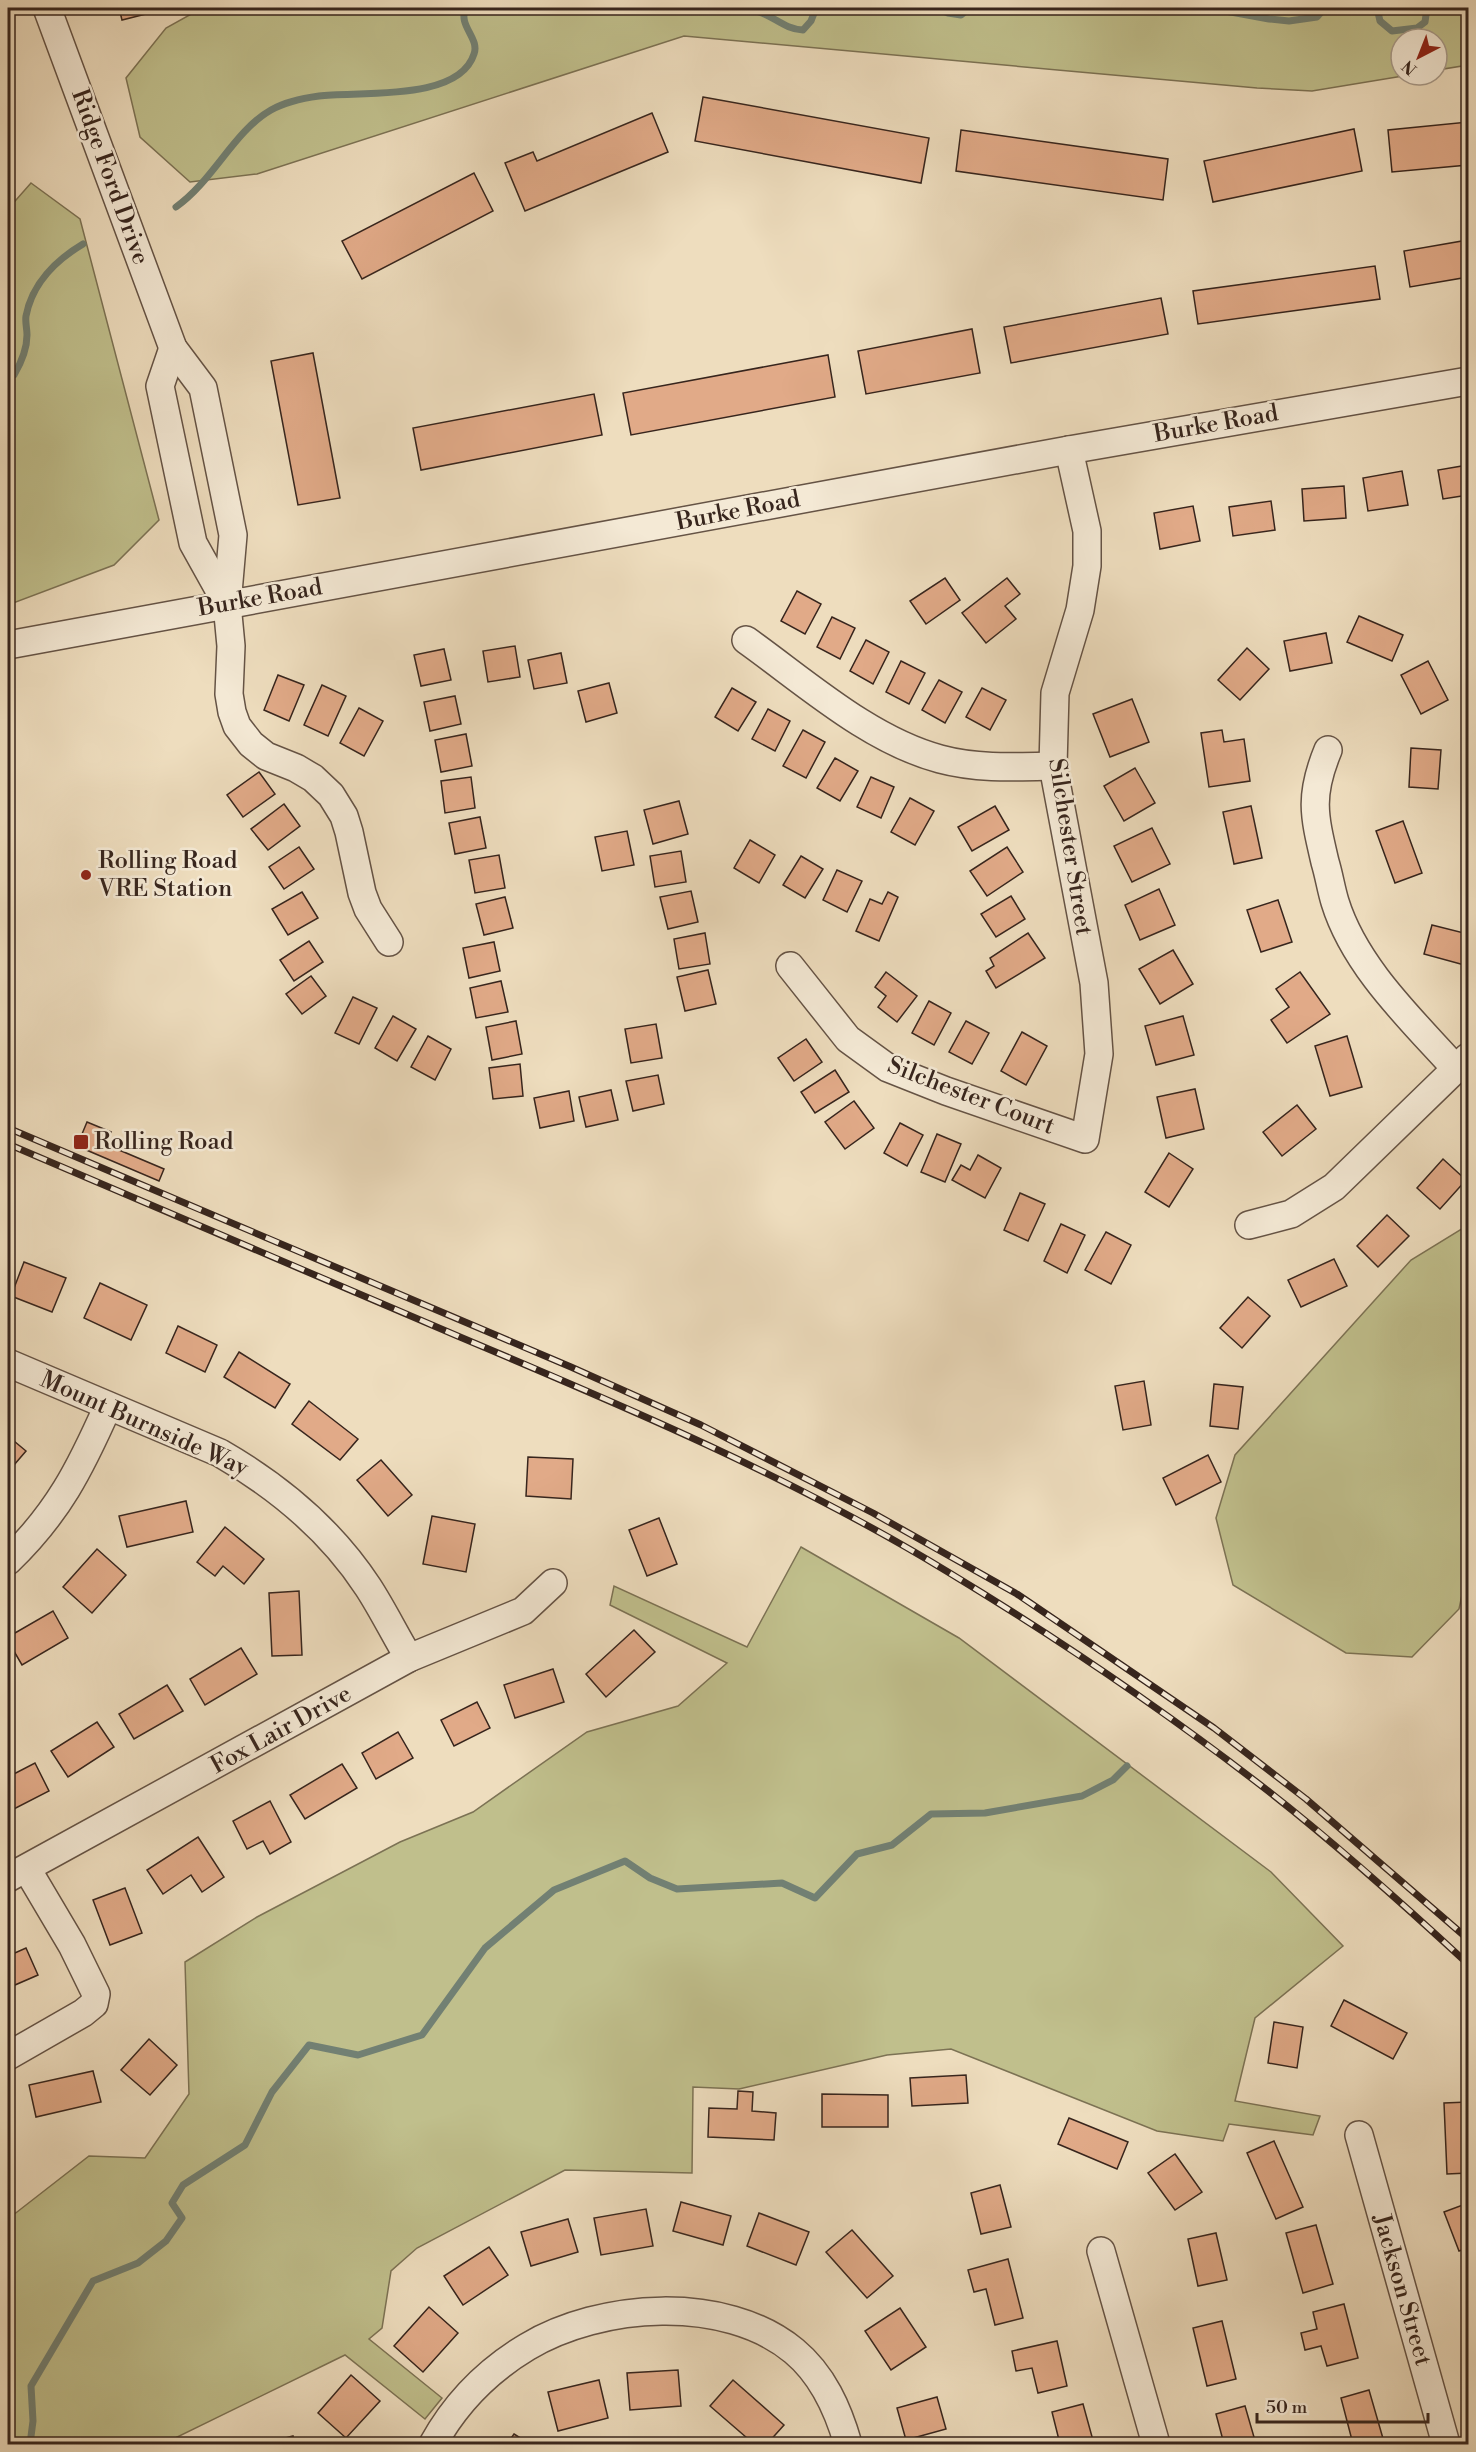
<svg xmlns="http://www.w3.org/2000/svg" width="1476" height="2452" viewBox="0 0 1476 2452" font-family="'Libre Bodoni',serif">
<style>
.green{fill:#c0bf8c;stroke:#7c7254;stroke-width:1.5}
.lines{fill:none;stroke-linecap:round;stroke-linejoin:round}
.stream{stroke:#728073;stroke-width:7}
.building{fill:#e1aa88;stroke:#37251d;stroke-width:1.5}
.minor-casing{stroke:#655345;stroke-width:30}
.minor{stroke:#f4e9d5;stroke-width:27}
.rail-casing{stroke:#37251d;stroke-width:7}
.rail{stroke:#f4e9d5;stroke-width:4.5;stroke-dasharray:14;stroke-linecap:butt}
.poi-dot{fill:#8f2418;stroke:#f4e9d5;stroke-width:2}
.labels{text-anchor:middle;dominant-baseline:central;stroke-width:5;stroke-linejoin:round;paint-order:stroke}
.street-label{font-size:24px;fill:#37251d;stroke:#f4e9d5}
.poi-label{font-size:24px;fill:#37251d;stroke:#f4e9d5;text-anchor:start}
</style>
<rect width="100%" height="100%" fill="#eeddbe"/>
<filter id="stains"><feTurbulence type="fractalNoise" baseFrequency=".00333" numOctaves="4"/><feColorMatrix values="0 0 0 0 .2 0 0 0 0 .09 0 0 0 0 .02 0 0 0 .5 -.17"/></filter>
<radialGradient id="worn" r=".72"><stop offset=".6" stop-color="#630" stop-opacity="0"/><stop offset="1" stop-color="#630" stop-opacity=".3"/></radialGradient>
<g class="green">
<path d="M202 8H1468V65L1437 70V39H1401V75H1409L1312 91 1257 88 684 36 257 174 190 182 140 137 126 78 166 28Z"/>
<path d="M31 183 80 219 159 520 114 565 8 605V209Z"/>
<path d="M1468 1225V1567L1459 1609 1412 1657 1346 1653 1233 1585 1216 1518 1235 1455 1411 1260Z"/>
<path d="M801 1547 959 1638 1271 1872 1343 1946 1255 2018 1235 2101 1320 2116 1313 2135 1229 2124 1223 2141 1157 2131 951 2049 887 2055 739 2089 693 2087 692 2173 565 2170 417 2248 391 2271 382 2328 369 2339 442 2398 425 2419 345 2355 163 2444H8V2219L89 2156 145 2158 189 2094 185 1962 257 1917 400 1842 473 1812 587 1732 678 1706 727 1663 610 1605 614 1586 747 1647Z"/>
</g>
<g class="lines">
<g class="stream">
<path d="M728 8C740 8 751 8 762 13 777 19 786 29 803 30L811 21 816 8"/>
<path d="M941 8V10L948 13 961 15 970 8"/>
<path d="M1209 8 1269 19 1289 21 1317 17 1325 8"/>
<path d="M1377 8 1380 21 1392 31 1417 28 1425 22 1427 8"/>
<path d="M176 207C213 181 234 131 271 110 285 102 304 98 319 96 359 91 459 102 474 54 480 38 457 25 466 8"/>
<path d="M8 377 14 375C21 363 27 349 27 335 27 328 25 322 26 316 32 284 56 260 83 244"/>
<path d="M30 2444 33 2421 31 2386 93 2281 138 2263 166 2241 182 2218 172 2203 183 2185 245 2145 272 2092 309 2045 358 2055 422 2035 485 1948 554 1890 625 1861 650 1878 677 1889 782 1883 815 1898 857 1854 892 1845 931 1814 985 1813 1082 1796 1113 1780 1127 1766"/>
</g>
</g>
<g class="building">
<path d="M119 8H153L154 12 122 20Z"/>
<path d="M703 97 929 138 921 183 695 141Z"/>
<path d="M652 113 668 152 525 211 505 163 533 152 537 161Z"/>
<path d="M1468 122V165L1392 172 1388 130Z"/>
<path d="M1354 129 1362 171 1213 202 1204 161Z"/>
<path d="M961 130 1168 159 1163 200 956 171Z"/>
<path d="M474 173 493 211 362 279 342 241Z"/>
<path d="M1468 240V277L1410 287 1404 251Z"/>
<path d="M1375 266 1380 299 1198 324 1193 291Z"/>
<path d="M1161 298 1168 334 1011 363 1004 327Z"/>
<path d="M972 329 980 373 866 394 858 351Z"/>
<path d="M313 353 340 498 298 505 271 361Z"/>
<path d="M828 355 835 397 631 435 623 393Z"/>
<path d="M594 394 602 435 421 470 413 428Z"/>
<path d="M1468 465V495L1443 499 1438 470Z"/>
<path d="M1402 471 1408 505 1368 511 1363 478Z"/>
<path d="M1344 486 1346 518 1304 521 1302 489Z"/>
<path d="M1271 501 1275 530 1233 536 1229 507Z"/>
<path d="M1193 506 1200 541 1160 549 1154 513Z"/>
<path d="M945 578 960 600 926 624 910 601Z"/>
<path d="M1007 578 1020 594 1005 606 1016 619 986 643 962 613Z"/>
<path d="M797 591 821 604 805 634 781 621Z"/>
<path d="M1359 616 1403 635 1392 661 1347 642Z"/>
<path d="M832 617 855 628 840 659 817 647Z"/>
<path d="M1326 633 1332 663 1290 671 1284 641Z"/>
<path d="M866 640 889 652 873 684 850 671Z"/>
<path d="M515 646 520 677 488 682 483 651Z"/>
<path d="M1247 648 1269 669 1240 700 1218 680Z"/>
<path d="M444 649 451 680 421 686 414 655Z"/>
<path d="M561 653 567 683 534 689 528 660Z"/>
<path d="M901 661 925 673 909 704 886 692Z"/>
<path d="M1428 661 1448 700 1421 714 1401 675Z"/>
<path d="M278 675 304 685 289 721 264 710Z"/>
<path d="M939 680 962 692 945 723 922 710Z"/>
<path d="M609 683 617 713 586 722 578 691Z"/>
<path d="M322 685 346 696 328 736 304 725Z"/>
<path d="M732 688 756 702 738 731 715 717Z"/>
<path d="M982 688 1006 700 990 730 966 717Z"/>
<path d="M455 696 461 724 430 731 424 702Z"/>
<path d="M1132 699 1149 742 1110 757 1093 714Z"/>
<path d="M359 708 383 721 364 756 340 743Z"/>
<path d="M768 709 790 721 775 751 752 739Z"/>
<path d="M803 730 825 742 806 778 783 766Z"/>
<path d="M1222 730 1224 742 1244 739 1250 781 1209 787 1201 733Z"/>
<path d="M466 734 472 766 441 772 435 740Z"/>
<path d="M1411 748 1441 750 1438 789 1409 787Z"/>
<path d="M835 758 858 771 840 801 817 788Z"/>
<path d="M1135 768 1155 803 1124 821 1104 786Z"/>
<path d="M259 772 275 794 243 817 227 795Z"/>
<path d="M471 777 475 808 445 813 441 781Z"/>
<path d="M871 777 894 787 881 818 857 807Z"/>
<path d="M910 798 934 811 915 845 891 832Z"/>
<path d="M679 801 688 834 653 844 644 810Z"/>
<path d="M284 804 300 826 268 850 251 829Z"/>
<path d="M995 806 1009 830 972 851 958 827Z"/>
<path d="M1251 806 1262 858 1234 864 1223 812Z"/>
<path d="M480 817 486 848 455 854 449 823Z"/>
<path d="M1403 821 1422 873 1395 883 1376 831Z"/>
<path d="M1152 828 1170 864 1132 882 1114 846Z"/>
<path d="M627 831 634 865 602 871 595 837Z"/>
<path d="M750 840 775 855 759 883 734 868Z"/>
<path d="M299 847 314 869 284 889 269 867Z"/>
<path d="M1007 847 1023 872 987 896 970 871Z"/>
<path d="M681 851 686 882 655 887 650 856Z"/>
<path d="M499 855 505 888 475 893 469 860Z"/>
<path d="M801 856 823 869 805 898 783 885Z"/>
<path d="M837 870 862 881 847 912 823 900Z"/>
<path d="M1159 889 1175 925 1140 940 1125 905Z"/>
<path d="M691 891 698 922 668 929 660 897Z"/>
<path d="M302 892 318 918 288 935 272 909Z"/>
<path d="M888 892 898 897 879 941 856 931 870 899 882 904Z"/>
<path d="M1011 896 1025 919 996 937 981 914Z"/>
<path d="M505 897 513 928 484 935 476 904Z"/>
<path d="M1278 900 1292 942 1261 952 1247 910Z"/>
<path d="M1432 925 1468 934V966L1424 954Z"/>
<path d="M705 933 710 964 679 969 674 939Z"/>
<path d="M1028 933 1045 958 996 988 986 971 994 966 990 958Z"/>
<path d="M309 941 323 962 294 981 280 960Z"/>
<path d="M494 942 500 971 469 978 463 948Z"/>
<path d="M1173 950 1193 984 1160 1004 1139 969Z"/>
<path d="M708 970 716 1004 685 1011 677 977Z"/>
<path d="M886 972 917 996 897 1022 878 1007 886 996 875 987Z"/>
<path d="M1300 972 1330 1014 1287 1043 1271 1020 1289 1007 1276 989Z"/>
<path d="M311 976 326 996 302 1014 286 994Z"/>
<path d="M501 981 508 1012 476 1018 470 988Z"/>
<path d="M353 997 377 1008 359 1044 335 1033Z"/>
<path d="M929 1001 951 1013 934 1045 912 1033Z"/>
<path d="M393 1016 416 1029 397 1061 375 1048Z"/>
<path d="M1183 1016 1194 1055 1156 1065 1145 1026Z"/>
<path d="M516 1021 522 1054 492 1060 486 1027Z"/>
<path d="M966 1021 989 1033 972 1064 949 1052Z"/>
<path d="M656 1024 662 1058 631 1063 625 1029Z"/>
<path d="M1022 1032 1047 1046 1026 1085 1001 1071Z"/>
<path d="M428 1036 451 1049 435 1080 411 1067Z"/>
<path d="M1347 1036 1362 1087 1330 1096 1315 1046Z"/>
<path d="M806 1039 822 1062 794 1081 778 1058Z"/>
<path d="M520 1064 523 1096 493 1099 489 1068Z"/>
<path d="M835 1070 849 1092 815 1113 801 1092Z"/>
<path d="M658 1075 664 1104 633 1111 626 1081Z"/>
<path d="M1195 1089 1204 1129 1166 1138 1157 1097Z"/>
<path d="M611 1090 618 1120 586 1127 579 1097Z"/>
<path d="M569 1091 574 1121 540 1128 534 1098Z"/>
<path d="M854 1101 874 1128 845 1149 825 1122Z"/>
<path d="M1297 1105 1316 1129 1282 1156 1263 1132Z"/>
<path d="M87 1122 111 1132 105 1144 164 1169 159 1181 77 1146Z"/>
<path d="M900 1123 923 1135 907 1166 884 1153Z"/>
<path d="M937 1134 961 1144 945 1182 921 1172Z"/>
<path d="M1169 1153 1193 1169 1169 1207 1145 1192Z"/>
<path d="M978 1155 1001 1168 985 1198 952 1180 961 1165 970 1170Z"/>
<path d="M1443 1159 1466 1180 1440 1209 1417 1188Z"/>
<path d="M1020 1193 1045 1204 1028 1241 1004 1230Z"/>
<path d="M1387 1215 1409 1236 1378 1267 1357 1246Z"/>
<path d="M1061 1224 1085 1235 1067 1273 1044 1261Z"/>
<path d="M1106 1232 1131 1245 1111 1284 1085 1270Z"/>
<path d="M1334 1259 1347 1286 1301 1307 1288 1280Z"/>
<path d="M24 1262 66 1278 52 1312 11 1296Z"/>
<path d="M100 1283 147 1305 131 1340 84 1318Z"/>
<path d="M1248 1297 1270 1316 1242 1348 1220 1328Z"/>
<path d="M178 1326 217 1345 205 1372 166 1353Z"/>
<path d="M239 1352 290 1384 275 1408 224 1377Z"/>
<path d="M1144 1381 1151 1425 1123 1430 1115 1386Z"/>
<path d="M1214 1384 1243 1387 1238 1429 1210 1426Z"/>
<path d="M309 1401 358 1439 340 1460 292 1424Z"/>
<path d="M8 1436 26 1451 8 1472Z"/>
<path d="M1208 1455 1221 1482 1176 1505 1163 1478Z"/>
<path d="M528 1457 573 1459 571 1499 526 1496Z"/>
<path d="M381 1460 412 1495 388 1516 357 1480Z"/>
<path d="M186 1501 193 1532 127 1547 119 1516Z"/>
<path d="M432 1516 475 1524 466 1572 423 1564Z"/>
<path d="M659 1518 677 1564 647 1576 629 1530Z"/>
<path d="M225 1527 264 1559 244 1584 223 1566 215 1576 197 1562Z"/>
<path d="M97 1549 126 1575 92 1613 63 1587Z"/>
<path d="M299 1591 302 1655 272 1656 269 1593Z"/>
<path d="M53 1611 68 1638 22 1665 8 1641V1637Z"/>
<path d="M634 1630 655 1652 606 1697 586 1674Z"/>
<path d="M241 1648 257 1674 205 1705 190 1679Z"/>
<path d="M553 1669 564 1702 515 1718 504 1685Z"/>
<path d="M167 1685 183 1711 134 1739 119 1714Z"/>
<path d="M477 1702 490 1728 454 1746 441 1720Z"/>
<path d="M97 1722 114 1747 68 1777 51 1751Z"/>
<path d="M398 1732 413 1758 376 1779 362 1753Z"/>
<path d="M35 1763 49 1791 8 1812V1777Z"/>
<path d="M342 1764 357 1788 305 1819 290 1795Z"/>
<path d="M270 1801 291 1842 270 1854 263 1841 247 1849 233 1821Z"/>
<path d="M198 1837 224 1877 202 1892 191 1875 163 1894 147 1870Z"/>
<path d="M125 1888 142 1933 110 1945 93 1900Z"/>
<path d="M26 1948 38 1975 8 1988V1956Z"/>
<path d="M1344 2000 1407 2033 1393 2059 1331 2026Z"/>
<path d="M1274 2022 1303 2027 1297 2068 1268 2063Z"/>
<path d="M149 2039 177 2065 150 2095 121 2070Z"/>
<path d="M93 2071 101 2102 36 2117 29 2085Z"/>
<path d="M966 2075 968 2103 912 2106 910 2078Z"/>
<path d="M738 2091 753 2092 752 2111 776 2113 774 2140 708 2137 709 2108 737 2109Z"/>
<path d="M822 2094 888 2095V2127H822Z"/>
<path d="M1468 2102V2173L1447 2174 1444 2103Z"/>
<path d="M1069 2118 1128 2142 1117 2169 1058 2144Z"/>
<path d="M1274 2141 1303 2207 1276 2219 1247 2153Z"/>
<path d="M1175 2154 1202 2192 1175 2210 1148 2173Z"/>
<path d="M1000 2185 1011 2227 981 2234 971 2193Z"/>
<path d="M681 2202 731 2216 723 2245 673 2231Z"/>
<path d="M1468 2203V2248L1459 2251 1444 2212Z"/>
<path d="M646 2209 653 2246 601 2255 594 2218Z"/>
<path d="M759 2213 809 2232 796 2265 747 2246Z"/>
<path d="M568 2219 578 2252 531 2266 521 2232Z"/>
<path d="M1316 2225 1333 2284 1303 2293 1286 2233Z"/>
<path d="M852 2230 893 2276 867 2298 826 2252Z"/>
<path d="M1216 2233 1227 2280 1198 2286 1188 2239Z"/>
<path d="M489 2247 508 2275 463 2305 444 2276Z"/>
<path d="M1008 2259 1023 2318 995 2325 986 2289 974 2292 968 2270Z"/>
<path d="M1344 2304 1358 2358 1327 2366 1321 2346 1305 2350 1301 2333 1317 2329 1313 2312Z"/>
<path d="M429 2307 458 2333 423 2372 394 2346Z"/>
<path d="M900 2308 926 2347 891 2370 865 2331Z"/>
<path d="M1222 2321 1236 2379 1207 2386 1193 2328Z"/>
<path d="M1057 2341 1067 2386 1038 2393 1032 2368 1016 2371 1012 2351Z"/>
<path d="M678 2370 681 2406 630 2410 627 2373Z"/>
<path d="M351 2375 380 2401 346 2438 318 2413Z"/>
<path d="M599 2380 608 2418 558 2431 548 2392Z"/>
<path d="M733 2380 784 2425 767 2444H754L710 2406Z"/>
<path d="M1369 2390 1384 2442 1373 2444H1353L1341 2398Z"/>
<path d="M937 2397 946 2429 906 2440 897 2408Z"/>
<path d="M1083 2404 1094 2444H1060L1052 2412Z"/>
<path d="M1245 2406 1256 2444H1224L1216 2414Z"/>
<path d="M514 2434 530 2444H507Z"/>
<path d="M293 2436 295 2444H263Z"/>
</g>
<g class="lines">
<defs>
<g id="minor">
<path d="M47 8 173 348 203 388 233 535 227 604 231 646 229 694 232 712 237 726 251 744 266 756 296 768 313 778 331 795 344 816 349 832 362 893 368 909 389 942"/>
<path d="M173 348 160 386 193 543 227 604"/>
<path d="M746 640C805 682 869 740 940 759 977 769 1015 767 1053 766"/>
<path d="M8 645 1069 450 1468 381"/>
<path d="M1328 750C1309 796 1314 815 1325 862 1329 875 1331 889 1335 902 1355 967 1412 1020 1456 1069"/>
<path d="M790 966 848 1039 888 1068 946 1091 1085 1139 1099 1054 1094 983 1053 766 1055 693 1080 610 1087 566V531L1069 450"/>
<path d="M1249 1225 1291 1214 1334 1187 1468 1057"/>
<path d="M8 1363 220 1453C279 1487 330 1529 368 1587 383 1610 395 1635 409 1658"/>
<path d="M8 1561C58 1513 80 1469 108 1406"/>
<path d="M8 1878 409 1658 523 1611 553 1583"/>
<path d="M8 2056 83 2013 94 2004 96 1994 72 1945 27 1869"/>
<path d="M1359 2135 1446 2444"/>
<path d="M1101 2251 1156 2444"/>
<path d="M433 2444C455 2404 487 2371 527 2347 600 2303 725 2294 794 2351 823 2375 838 2409 848 2444"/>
</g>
</defs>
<use href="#minor" class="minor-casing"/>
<use href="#minor" class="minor"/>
<defs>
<g id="rail">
<path d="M8 1128 571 1367 701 1425 873 1513 1017 1594 1214 1728 1306 1799 1468 1939"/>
<path d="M8 1144C158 1208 309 1272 460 1337 626 1407 794 1478 948 1572 1057 1638 1162 1709 1263 1787 1334 1842 1402 1903 1468 1964"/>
</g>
</defs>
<use href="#rail" class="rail-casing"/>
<use href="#rail" class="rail"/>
</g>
<g class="poi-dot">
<circle cx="86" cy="875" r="6"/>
<rect x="73" y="1134" width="16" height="16" rx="3"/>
</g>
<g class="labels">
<g class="street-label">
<text transform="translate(110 177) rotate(70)">Ridge Ford Drive</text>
<text transform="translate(1216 424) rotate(-10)">Burke Road</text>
<text transform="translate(738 511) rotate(-11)">Burke Road</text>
<text transform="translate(260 598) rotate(-10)">Burke Road</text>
<text transform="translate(1070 847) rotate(81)">Silchester Street</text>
<text transform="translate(971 1096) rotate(21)">Silchester Court</text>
<text transform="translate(144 1424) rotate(24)">Mount Burnside Way</text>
<text transform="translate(281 1730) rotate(-29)">Fox Lair Drive</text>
<text transform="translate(1402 2290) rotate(74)">Jackson Street</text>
</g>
<g class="poi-label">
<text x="98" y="861">Rolling Road<tspan x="98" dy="28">VRE Station</tspan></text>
<text x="94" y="1142">Rolling Road</text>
</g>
</g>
<rect width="1476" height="2452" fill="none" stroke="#eeddbe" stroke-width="30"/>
<rect x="9" y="9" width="1458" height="2434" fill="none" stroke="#37251d" stroke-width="3"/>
<rect x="15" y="15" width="1446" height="2422" fill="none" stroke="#37251d" stroke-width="1.5"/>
<g transform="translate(1419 57) rotate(222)"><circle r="28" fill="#f4e9d5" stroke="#a89b8b" stroke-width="1.5"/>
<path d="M0-4.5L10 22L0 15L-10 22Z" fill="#8f2418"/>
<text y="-9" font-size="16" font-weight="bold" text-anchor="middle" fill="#37251d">N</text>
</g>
<path d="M1257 2413v9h171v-9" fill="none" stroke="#37251d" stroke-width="3"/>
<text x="1266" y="2413" font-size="18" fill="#37251d" stroke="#f4e9d5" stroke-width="4.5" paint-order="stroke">50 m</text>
<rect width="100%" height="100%" filter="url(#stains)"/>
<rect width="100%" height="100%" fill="url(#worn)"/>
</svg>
